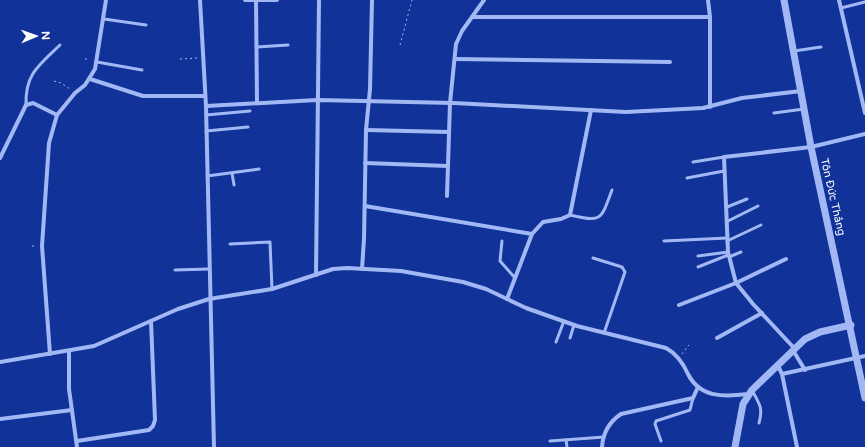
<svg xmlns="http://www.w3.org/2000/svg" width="865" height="447" viewBox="0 0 865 447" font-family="'Varela Round',sans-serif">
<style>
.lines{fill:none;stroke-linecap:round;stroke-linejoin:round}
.path{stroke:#a2b8f4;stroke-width:1;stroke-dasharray:2 3;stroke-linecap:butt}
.service{stroke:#a2b8f4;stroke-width:3}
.minor{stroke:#a2b8f4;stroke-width:4}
.tertiary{stroke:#a2b8f4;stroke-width:7}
.labels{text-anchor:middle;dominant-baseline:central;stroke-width:3;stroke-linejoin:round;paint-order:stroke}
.street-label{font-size:11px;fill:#fff;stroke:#103299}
</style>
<rect width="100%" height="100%" fill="#103299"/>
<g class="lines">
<g class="path">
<path d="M400 45 412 0"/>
<path d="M85 59H90"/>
<path d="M180 59 198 58"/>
<path d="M54 81 61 83 70 89"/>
<path d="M32 246H36"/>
<path d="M682 354 689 345"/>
</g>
<g class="service">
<path d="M841 8 865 2"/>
<path d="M104 19 146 25"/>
<path d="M257 47 288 45"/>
<path d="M794 51 821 47"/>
<path d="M97 62 142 70"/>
<path d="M26 105C25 74 39 65 60 45"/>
<path d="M774 113 804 109"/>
<path d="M206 115 250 111"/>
<path d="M206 131 248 127"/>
<path d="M693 162 724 157"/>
<path d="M232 173 234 185"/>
<path d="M207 176 259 169"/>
<path d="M687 178 724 171"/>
<path d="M727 207 747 199"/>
<path d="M570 215C603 223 601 219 612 190"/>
<path d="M728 221 758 206"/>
<path d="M502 241 500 261 515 278"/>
<path d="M664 241 727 238"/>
<path d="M727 241 761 225"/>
<path d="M230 244 270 242 272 289"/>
<path d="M698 256 728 252"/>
<path d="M729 257 741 252"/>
<path d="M593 258 622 267 625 272 604 333"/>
<path d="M698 267 728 255"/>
<path d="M175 270 209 269"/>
<path d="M570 338 574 325"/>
<path d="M556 342 564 321"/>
<path d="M753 392C760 405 763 408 759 423"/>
<path d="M566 440 567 447"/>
<path d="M550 441 604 437"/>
<path d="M661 441 655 424 656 421 690 410 693 398"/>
</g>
<g class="minor">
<path d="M200 0 206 106 214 447"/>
<path d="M245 0H277"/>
<path d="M256 0 257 102"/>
<path d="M708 0 710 17V107"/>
<path d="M839 0 865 113"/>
<path d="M473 17H710"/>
<path d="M455 59 670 62"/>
<path d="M90 79 143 96H205"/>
<path d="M206 106 317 100 454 103 626 112 703 108 742 98 801 91"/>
<path d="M366 130 449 132"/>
<path d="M0 158 26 105 33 103 57 115"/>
<path d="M365 163 448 166"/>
<path d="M447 196 450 103 456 44 462 31 484 0"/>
<path d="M365 206 532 234 543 222 561 219 570 215 591 110"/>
<path d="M362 269 364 239 366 130 370 89 372 0"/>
<path d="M316 275 319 0"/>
<path d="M507 299 532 234"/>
<path d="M679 305 736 283 786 259"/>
<path d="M717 338 762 313"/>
<path d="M795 349 753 304 736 283 728 252 724 157 811 147 865 134"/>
<path d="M69 351V389L77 447"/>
<path d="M794 352 805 370"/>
<path d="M50 354 42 246 49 143 57 115 75 93 85 85 95 69 106 0"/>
<path d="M0 362 94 346 178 309 209 299 272 289 333 269 347 268 401 271 463 282 486 289 526 308 577 326 666 348C677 354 683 363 688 374 700 398 724 397 748 394"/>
<path d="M778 366 782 374 797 447"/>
<path d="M782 374 865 356"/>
<path d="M0 419 72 410"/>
<path d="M77 441 149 430 153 426 155 420 151 321"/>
<path d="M602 447C603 432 609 422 621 414L693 398 698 387"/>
</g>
<g class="tertiary">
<path d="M784 0 811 147 865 398"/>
<path d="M735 447 743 404 752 390 805 339 820 332 851 325"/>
</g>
</g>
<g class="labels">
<g class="street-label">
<text transform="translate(833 197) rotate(77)">Tôn Đức Thắng</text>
</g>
</g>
<g transform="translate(36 36) rotate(88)" stroke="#103299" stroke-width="3" paint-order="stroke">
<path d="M0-3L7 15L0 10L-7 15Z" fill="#ffffff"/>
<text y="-6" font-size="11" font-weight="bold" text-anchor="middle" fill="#ffffff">N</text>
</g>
</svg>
